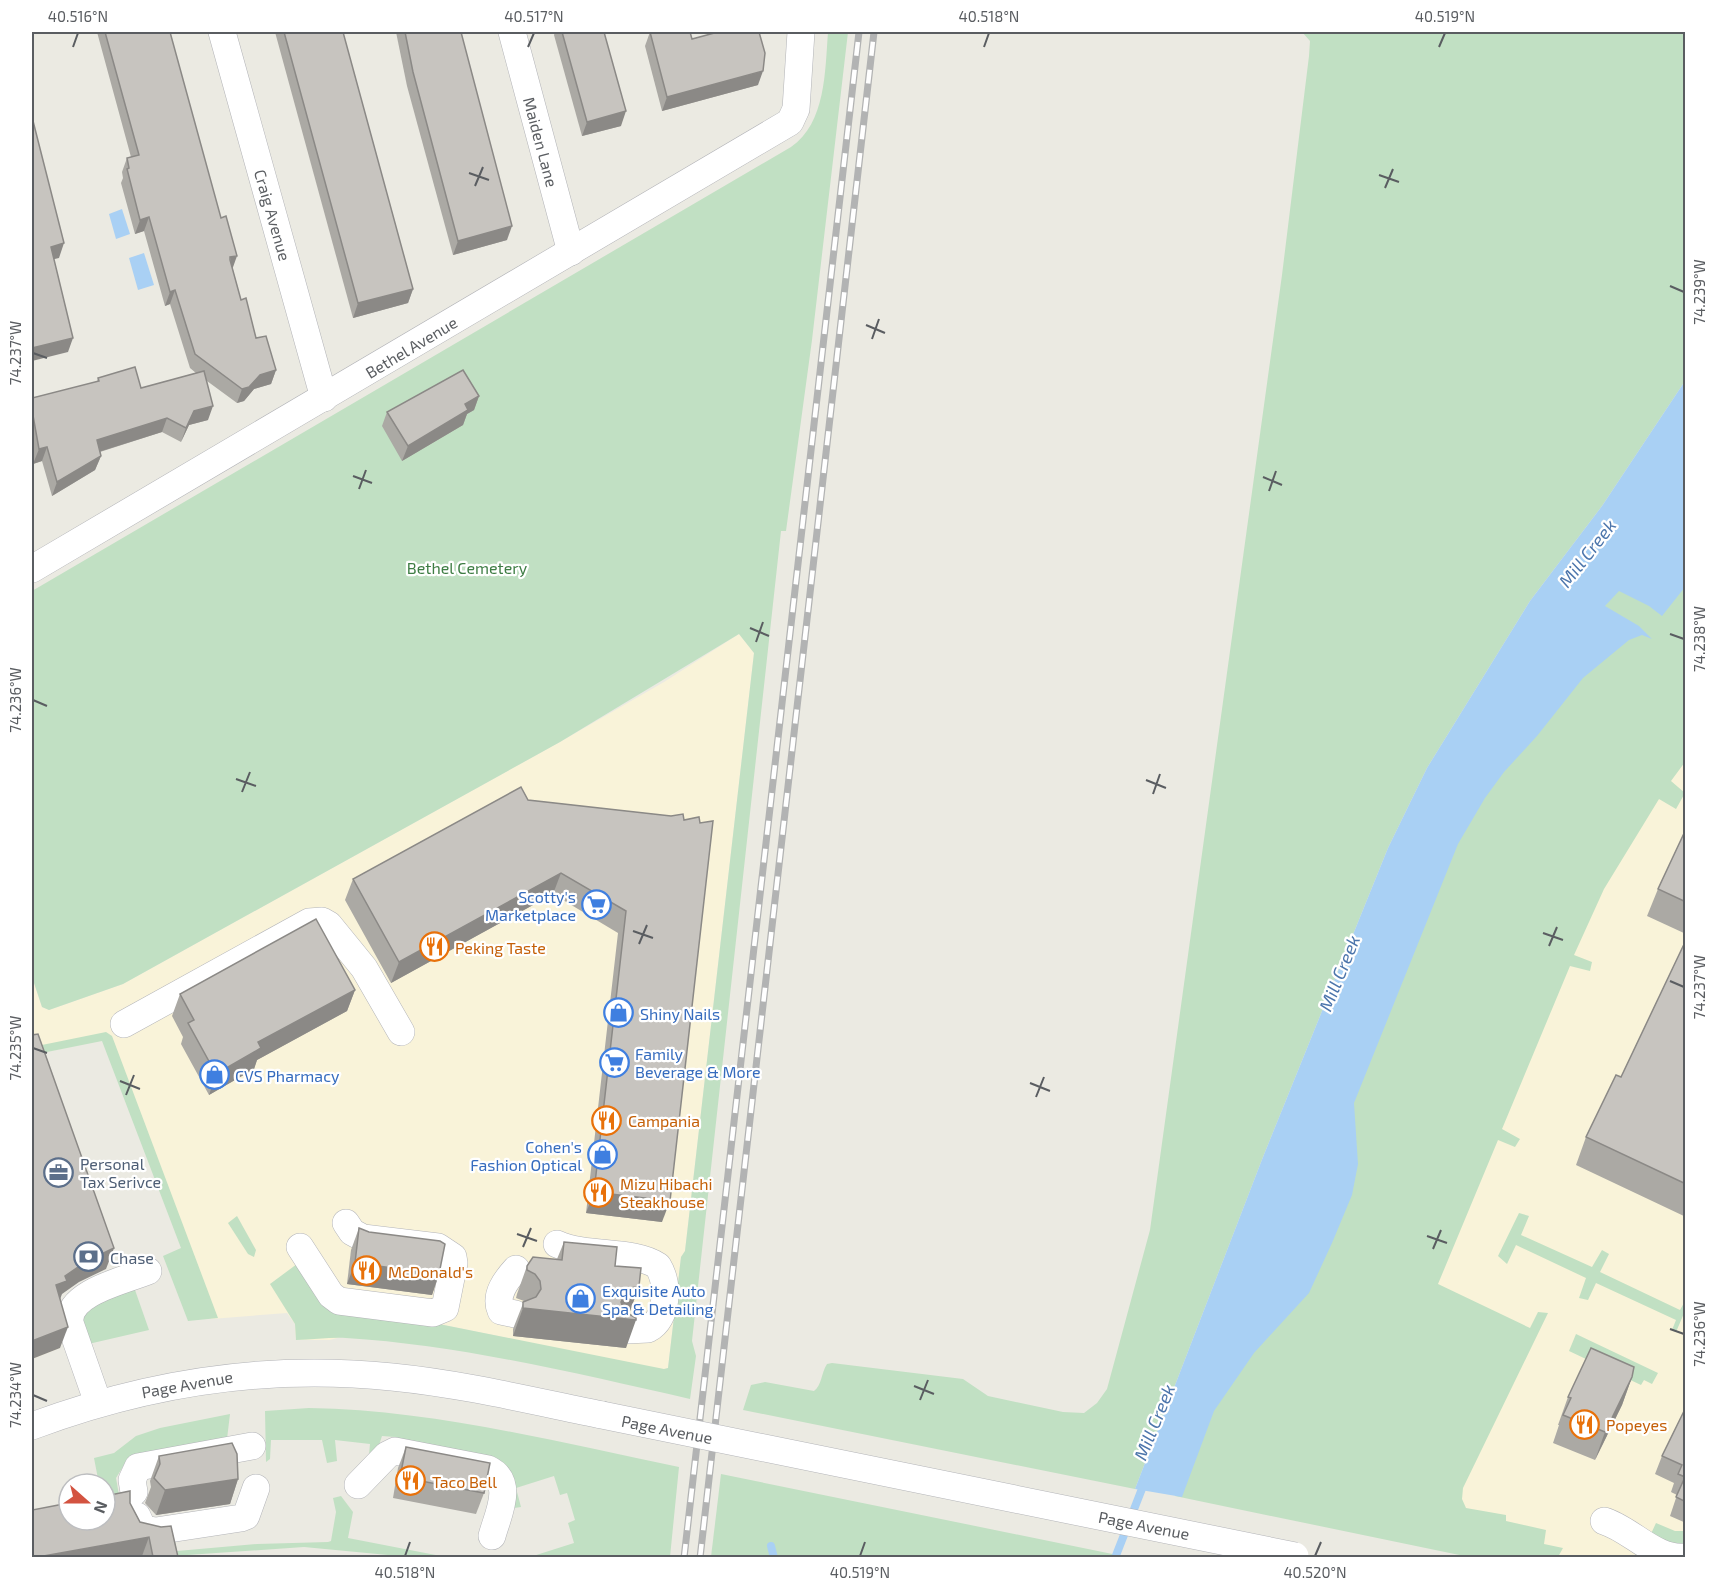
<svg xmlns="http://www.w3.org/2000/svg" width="1717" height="1589" viewBox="0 0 1717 1589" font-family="'Exo 2',sans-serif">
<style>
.commercial{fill:#f9f3d9}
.green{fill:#c1e0c3}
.water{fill:#a9d0f4}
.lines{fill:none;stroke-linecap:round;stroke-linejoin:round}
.stream{stroke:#a9d0f4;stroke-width:8}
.minor-casing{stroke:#b3b4b8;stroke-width:28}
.minor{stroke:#fff;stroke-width:27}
.rail-casing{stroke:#b2b3b3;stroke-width:7}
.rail{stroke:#fff;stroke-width:4.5;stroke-dasharray:14;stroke-linecap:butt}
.minor-bridge-casing{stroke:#b3b4b8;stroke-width:28;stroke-linecap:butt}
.minor-bridge{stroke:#fff;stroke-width:27}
.wall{fill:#aba9a4}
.shaded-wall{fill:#8b8986}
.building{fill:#c7c4bf;stroke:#8b8986;stroke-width:1.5}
.ticks{fill:none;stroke:#5a5d61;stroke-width:2}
.labels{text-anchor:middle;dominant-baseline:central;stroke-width:4.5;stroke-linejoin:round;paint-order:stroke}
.street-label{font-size:16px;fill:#5a5d61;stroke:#fff}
.park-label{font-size:16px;fill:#3e7d44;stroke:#fff}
.shop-label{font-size:16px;fill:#366cbe;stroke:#fff;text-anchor:start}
.food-label{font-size:16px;fill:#c56008;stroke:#fff;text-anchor:start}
.service-label{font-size:16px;fill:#4e5e75;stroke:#fff;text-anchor:start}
.water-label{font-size:18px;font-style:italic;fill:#4d76ac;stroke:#fff}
.neatline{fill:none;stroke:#5a5d61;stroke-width:2}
.ticks-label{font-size:15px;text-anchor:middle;fill:#5a5d61}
</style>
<rect width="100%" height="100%" fill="#ebeae2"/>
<g class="commercial">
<path d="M739 634 754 653 685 1251 681 1257 668 1368 664 1370 409 1318 330 1340H296L295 1324 287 1313 211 1319 107 1039 32 1055V977L42 1007 49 1010 123 984 560 742 664 682Z"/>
<path d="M1685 750V1557H1558L1462 1515 1428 1288 1572 935Z"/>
<path d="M32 1229 59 1302 48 1307 60 1348 32 1359Z"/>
</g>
<g class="green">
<path d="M828 32H848L812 340 786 531H781L692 1341 696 1356 690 1399C579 1374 460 1345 346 1338 331 1337 313 1340 296 1340L295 1324 270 1284 297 1264 310 1273 409 1318 664 1369 668 1368 681 1257 685 1251 754 653 739 634 560 742 123 984 49 1010 42 1007 32 977V591L791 147C826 123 825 71 828 32Z"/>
<path d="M1302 32H1685V381L1602 506 1530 601 1427 768 1388 848 1263 1157 1135 1489 743 1410 751 1385 765 1382 814 1391C822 1385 821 1373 827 1364L832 1363 963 1379 988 1396 1063 1412 1084 1413 1097 1403 1107 1389 1150 1230 1282 275 1309 56 1310 41Z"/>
<path d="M1685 521V762L1671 781 1685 793 1676 809 1659 799 1604 889 1574 955 1592 962 1590 971 1570 966 1502 1129 1520 1139 1515 1147 1498 1140 1438 1284 1530 1328 1538 1312 1548 1313 1463 1488 1462 1499 1466 1508 1506 1515V1521L1546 1530 1544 1544 1563 1548 1558 1557H1469L1175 1496 1196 1427 1432 868 1574 642 1613 596Z"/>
<path d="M106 1032 112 1036 218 1318 188 1321 163 1256 181 1248 102 1041 32 1055V1047Z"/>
<path d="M1519 1213 1529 1216 1521 1235 1592 1267 1602 1250 1609 1254 1600 1272 1680 1310 1685 1301V1311L1676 1332 1672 1330 1676 1320 1596 1283 1588 1300 1579 1298 1586 1278 1516 1245 1507 1264 1498 1256Z"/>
<path d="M237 1216 256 1250 254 1257 248 1254 228 1223Z"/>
<path d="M116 1288 135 1290 149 1330 84 1345 76 1316Z"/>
<path d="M1576 1334 1658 1373 1652 1384 1644 1380 1641 1385 1569 1351Z"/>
<path d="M309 1408C434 1410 557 1442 679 1467L670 1557H530L574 1543 568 1523 575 1520 567 1493 560 1495 554 1476 516 1488 521 1507 508 1509 512 1493 395 1442V1437L382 1436 379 1445 369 1455 370 1444 335 1440 337 1461 327 1463 322 1440H271L270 1459 266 1462 265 1411Z"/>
<path d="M230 1414 227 1439 124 1465 116 1478 125 1529 105 1515V1484H99L94 1458 114 1453 136 1436 160 1428Z"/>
<path d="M721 1474 1127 1557H711Z"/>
<path d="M341 1496 353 1512 348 1538 446 1557H409L304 1547 173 1556 174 1537 177 1551 257 1544 328 1542 331 1541 336 1512 333 1498Z"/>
<path d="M1656 1523 1675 1531H1685V1547L1649 1538Z"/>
</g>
<g class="water">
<path d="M122 209 130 234 116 239 109 214Z"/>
<path d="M144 253 154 285 138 290 129 258Z"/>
<path d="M1685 381V587L1662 616 1649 606 1619 591 1605 606 1639 626 1652 639 1642 635 1629 640 1583 678 1537 736 1504 772 1485 798 1458 844 1354 1103 1358 1164 1352 1195 1332 1243 1309 1293 1254 1353 1214 1411 1182 1497 1135 1489 1263 1157 1388 848 1427 768 1530 601 1602 506Z"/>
</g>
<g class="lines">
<g class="stream">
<path d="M771 1546 774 1558"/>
<path d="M1115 1558 1145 1481"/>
</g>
<defs>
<g id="minor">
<path d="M222 32 324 398"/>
<path d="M512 32 571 252"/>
<path d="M32 569 790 122 796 109 801 32"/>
<path d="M124 1024 309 922 322 921 329 925 364 968 401 1032"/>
<path d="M557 1244C588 1258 632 1249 658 1266 669 1284 668 1319 648 1329L627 1330"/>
<path d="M300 1247 331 1295 339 1301 433 1313 445 1308 454 1263 453 1257 438 1247 363 1238 352 1232 346 1223"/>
<path d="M515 1314 501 1311C494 1295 506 1280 516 1269"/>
<path d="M98 1403 70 1323C66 1293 125 1280 148 1271"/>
<path d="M32 1426C147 1383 269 1364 392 1377 463 1384 533 1401 602 1415"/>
<path d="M358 1485 387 1455 395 1451 488 1469C515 1482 498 1514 492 1536"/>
<path d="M134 1492 132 1480 138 1467 252 1446"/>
<path d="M137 1516 143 1529 156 1531 241 1518 246 1516 256 1488"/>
<path d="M1604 1521C1631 1529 1656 1561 1686 1557"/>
</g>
</defs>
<use href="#minor" class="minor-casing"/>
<use href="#minor" class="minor"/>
<defs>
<g id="rail">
<path d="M684 1558 859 32"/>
<path d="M700 1558 874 32"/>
</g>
</defs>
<use href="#rail" class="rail-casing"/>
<use href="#rail" class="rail"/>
<defs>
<path id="minor-bridge" d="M602 1415 1295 1556"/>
</defs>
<use href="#minor-bridge" class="minor-bridge-casing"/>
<use href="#minor-bridge" class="minor-bridge"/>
</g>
<g class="wall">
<path d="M97 32H170L241 300 256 338 276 370 271 384 254 389 244 401 237 403 207 381 208 420 189 425 181 442 162 432 100 452 101 456 95 470 52 496 42 461 33 464 32 453V398L97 382 98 378 141 388 196 373 190 368 170 304 165 306 144 231 135 234 121 183 123 178 122 172 127 158 131 157Z"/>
<path d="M275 32H343L413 289 408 303 353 318Z"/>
<path d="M396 32H461L507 240 453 255 407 86Z"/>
<path d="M555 32H604L621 126 582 136 554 35Z"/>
<path d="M650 32 692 39 758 85 662 111 645 46Z"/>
<path d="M479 396 474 410 467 414 463 425 402 461 382 426 387 412Z"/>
<path d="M528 800 671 816 662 1222 586 1213 618 933 553 894 391 983 345 900 353 879Z"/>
<path d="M1686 829V934L1647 916 1658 889Z"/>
<path d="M1686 940V1217L1576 1165 1586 1137 1621 1077Z"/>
<path d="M355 990 347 1011 257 1060 254 1069 209 1095 181 1044 183 1037 172 1016 180 994Z"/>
<path d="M359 1228 439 1274 432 1295 347 1284 351 1250Z"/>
<path d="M564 1242 615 1266 639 1286 629 1314 626 1348 513 1336V1329L524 1301 516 1298 517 1294 527 1266 557 1259Z"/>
<path d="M1632 1377 1622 1405 1595 1460 1553 1443 1559 1425H1558L1568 1397Z"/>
<path d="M1686 1407V1523L1670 1516 1677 1495 1671 1492 1674 1483 1655 1474 1662 1456Z"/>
<path d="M406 1447 484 1493 476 1514 393 1498 398 1468Z"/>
<path d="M159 1456 238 1479 230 1504 156 1515 145 1503 151 1487 150 1481Z"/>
<path d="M130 1503 140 1522 177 1557H142Z"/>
</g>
<g class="shaded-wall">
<path d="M763 71 758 85 662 111 667 97Z"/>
<path d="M626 111 621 126 582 136 587 122Z"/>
<path d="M149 217 144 231 135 234 140 220Z"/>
<path d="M512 226 507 240 453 255 458 241Z"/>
<path d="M64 243 59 258 46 261 51 247Z"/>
<path d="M237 256 232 270 230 257Z"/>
<path d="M413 289 408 303 353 318 358 303Z"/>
<path d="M175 290 170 304 165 306 170 292Z"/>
<path d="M73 338 68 352 32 361V348Z"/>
<path d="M276 370 271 384 254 389 244 401 237 403 242 389 260 375Z"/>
<path d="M479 396 474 410 467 414 463 425 402 461 408 446 465 404Z"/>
<path d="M213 406 208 420 189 425 181 442 186 428 194 411Z"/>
<path d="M167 418 162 432 92 454 97 440Z"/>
<path d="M47 447 42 461 33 464 39 449Z"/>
<path d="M101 456 95 470 52 496 57 482Z"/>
<path d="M561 873 553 894 391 983 399 962Z"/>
<path d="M355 990 347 1011 257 1060 254 1069 209 1095 216 1074 258 1042Z"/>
<path d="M594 1192 670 1201 662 1222 586 1213Z"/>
<path d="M114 1248 106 1269 79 1282 62 1294 59 1302 56 1285 65 1276 87 1261Z"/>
<path d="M355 1263 439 1274 432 1295 347 1284Z"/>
<path d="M639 1286 629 1314 636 1320 626 1348 513 1336 523 1308 621 1302 628 1289Z"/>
<path d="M68 1327 60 1348 32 1359V1341Z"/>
<path d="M1632 1377 1622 1405 1595 1460 1605 1432Z"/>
<path d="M238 1479 230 1504 156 1515 165 1490Z"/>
<path d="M149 1537 142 1556 134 1557H38Z"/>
</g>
<g class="building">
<path d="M105 32H170L221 218 226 216 237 256 230 257V260L241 300 246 298 256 338 266 336 276 370 260 375 249 387 242 389 195 354 175 290 170 292 149 217 140 220 127 169 129 168 127 158 139 155Z"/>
<path d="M284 32H343L413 289 358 303Z"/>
<path d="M405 32H461L512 226 458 241 413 72Z"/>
<path d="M562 32H604L626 111 587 122Z"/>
<path d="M650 32H690L692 39 718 32H759L765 53 763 71 667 97Z"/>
<path d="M32 117 64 243 51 247 73 338 32 348Z"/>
<path d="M135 367 141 388 204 371 213 406 194 411 186 428 167 418 97 440 101 456 57 482 47 447 39 449 32 410V398L99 381 98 378Z"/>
<path d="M463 370 479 396 465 404 468 410 408 446 387 412Z"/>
<path d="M521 787 528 800 671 816 683 814 684 820 699 817 700 823 713 821 670 1201 594 1192 626 911 561 873 399 962 353 879Z"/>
<path d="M1686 829V902L1658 889Z"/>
<path d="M316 919 355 990 258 1042 261 1048 216 1074 188 1023 194 1020 180 994Z"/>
<path d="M1686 940V1184L1586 1137 1616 1075 1621 1077Z"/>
<path d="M38 1034 114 1248 87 1261 65 1276 67 1281 56 1285 68 1327 32 1341V1035Z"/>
<path d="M359 1228 369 1232 440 1241 445 1244 439 1274 355 1263Z"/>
<path d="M564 1242 617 1247 615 1266 641 1268 639 1286 628 1289 621 1302 624 1311 636 1318V1320L523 1308V1302L536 1297 541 1289 540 1281 535 1274 527 1270V1266L533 1257 562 1260Z"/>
<path d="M1591 1348 1634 1367 1632 1377 1605 1432 1563 1415 1571 1398 1568 1397Z"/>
<path d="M1686 1407V1502L1676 1497 1685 1477 1678 1474 1682 1465 1662 1456Z"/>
<path d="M232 1443 237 1454 238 1479 165 1490 154 1478 160 1464 159 1456Z"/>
<path d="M406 1447 490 1463 484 1493 400 1477Z"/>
<path d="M130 1491V1503L140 1522 161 1527 171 1526 178 1557H153L149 1537 38 1557H32V1510L69 1503V1520H105V1496Z"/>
</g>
<path class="ticks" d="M73 47 78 33M528 47 534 33M984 47 989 33M1439 47 1445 33M469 173 489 180M1379 175 1399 182M475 186 483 167M1385 188 1393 169M1670 286 1684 292M866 325 885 333M872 339 879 319M33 353 47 358M353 476 372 483M1263 477 1282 485M359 489 366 470M1269 491 1276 471M750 628 769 636M1670 634 1684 639M756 642 763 622M33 700 47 706M236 779 256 786M1146 780 1166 788M242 792 250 772M1153 794 1160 774M633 931 653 938M1543 933 1563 940M639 944 647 925M1549 946 1557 927M1670 981 1684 987M33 1048 47 1053M120 1081 140 1089M1030 1083 1050 1091M126 1095 134 1075M1036 1097 1044 1077M517 1234 537 1241M1427 1236 1447 1243M523 1247 531 1228M1433 1249 1441 1230M1670 1329 1684 1334M914 1386 934 1394M33 1395 47 1401M920 1400 928 1380M405 1556 410 1542M860 1556 865 1542M1315 1556 1321 1542"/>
<defs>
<symbol id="supermarket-ring" viewBox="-11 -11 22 22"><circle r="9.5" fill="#fff" stroke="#3f7fe0" stroke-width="1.5"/><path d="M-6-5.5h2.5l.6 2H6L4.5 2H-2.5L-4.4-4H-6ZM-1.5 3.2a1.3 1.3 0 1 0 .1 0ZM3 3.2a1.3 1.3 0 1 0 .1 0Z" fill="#3f7fe0"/></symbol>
<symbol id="restaurant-ring" viewBox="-11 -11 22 22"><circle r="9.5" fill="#fff" stroke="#e8710a" stroke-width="1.5"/><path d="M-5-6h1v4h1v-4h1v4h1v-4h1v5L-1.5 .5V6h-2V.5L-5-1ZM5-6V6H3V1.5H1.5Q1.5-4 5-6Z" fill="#e8710a"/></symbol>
<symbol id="shop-ring" viewBox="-11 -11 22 22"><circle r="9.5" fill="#fff" stroke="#3f7fe0" stroke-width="1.5"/><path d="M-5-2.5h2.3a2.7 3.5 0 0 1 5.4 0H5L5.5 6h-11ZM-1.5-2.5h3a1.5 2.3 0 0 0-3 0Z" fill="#3f7fe0"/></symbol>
<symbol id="office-ring" viewBox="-11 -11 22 22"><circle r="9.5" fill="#fff" stroke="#5c6f8a" stroke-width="1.5"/><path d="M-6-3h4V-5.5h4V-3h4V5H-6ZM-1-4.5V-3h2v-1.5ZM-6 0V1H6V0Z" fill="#5c6f8a"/></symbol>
<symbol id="bank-ring" viewBox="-11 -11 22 22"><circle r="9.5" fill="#fff" stroke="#5c6f8a" stroke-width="1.5"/><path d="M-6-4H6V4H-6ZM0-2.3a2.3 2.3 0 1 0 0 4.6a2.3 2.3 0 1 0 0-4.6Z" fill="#5c6f8a"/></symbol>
</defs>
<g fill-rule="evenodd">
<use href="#supermarket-ring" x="580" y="888" width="33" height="33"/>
<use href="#restaurant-ring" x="418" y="930" width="33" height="33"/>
<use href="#shop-ring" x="602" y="996" width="33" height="33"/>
<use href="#supermarket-ring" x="598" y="1046" width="33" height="33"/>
<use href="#shop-ring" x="198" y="1058" width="33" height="33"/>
<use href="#restaurant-ring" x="590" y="1104" width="33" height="33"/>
<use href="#shop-ring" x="586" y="1138" width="33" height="33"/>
<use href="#office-ring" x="42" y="1156" width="33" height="33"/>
<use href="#restaurant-ring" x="582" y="1176" width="33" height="33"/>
<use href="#bank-ring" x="72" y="1240" width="33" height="33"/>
<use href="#restaurant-ring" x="350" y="1254" width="33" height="33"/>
<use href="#shop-ring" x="564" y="1282" width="33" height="33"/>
<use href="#restaurant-ring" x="1568" y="1408" width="33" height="33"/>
<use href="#restaurant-ring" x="394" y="1464" width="33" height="33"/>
</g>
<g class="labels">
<g class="street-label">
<text transform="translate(541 142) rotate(75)">Maiden Lane</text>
<text transform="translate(273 215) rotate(74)">Craig Avenue</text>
<text transform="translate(411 347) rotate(-31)">Bethel Avenue</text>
<text transform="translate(187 1384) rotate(-10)">Page Avenue</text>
<text transform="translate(667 1429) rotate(11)">Page Avenue</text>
<text transform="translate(1144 1525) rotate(11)">Page Avenue</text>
</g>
<g class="park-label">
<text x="467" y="567">Bethel Cemetery</text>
</g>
<g class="shop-label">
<text x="576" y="896" text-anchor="end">Scotty's<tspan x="576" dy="18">Marketplace</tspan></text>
<text x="640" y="1013">Shiny Nails</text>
<text x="635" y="1053">Family<tspan x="635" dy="18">Beverage &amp; More</tspan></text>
<text x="235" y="1075">CVS Pharmacy</text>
<text x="582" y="1146" text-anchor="end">Cohen's<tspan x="582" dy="18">Fashion Optical</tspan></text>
<text x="602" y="1290">Exquisite Auto<tspan x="602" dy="18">Spa &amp; Detailing</tspan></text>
</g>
<g class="food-label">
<text x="455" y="947">Peking Taste</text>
<text x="628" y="1120">Campania</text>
<text x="620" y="1183">Mizu Hibachi<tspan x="620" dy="18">Steakhouse</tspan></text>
<text x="388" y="1271">McDonald's</text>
<text x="1606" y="1424">Popeyes</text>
<text x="432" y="1481">Taco Bell</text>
</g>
<g class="service-label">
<text x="80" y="1163">Personal<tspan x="80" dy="18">Tax Serivce</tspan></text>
<text x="110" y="1257">Chase</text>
</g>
<g class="water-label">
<text transform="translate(1587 553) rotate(-52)">Mill Creek</text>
<text transform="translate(1339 973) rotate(-68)">Mill Creek</text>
<text transform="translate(1154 1422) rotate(-68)">Mill Creek</text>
</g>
</g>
<rect width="1717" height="1589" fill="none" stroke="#ffffff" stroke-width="66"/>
<g transform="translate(87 1502) rotate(111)"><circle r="28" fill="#ffffff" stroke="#bdbec0" stroke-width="1.5"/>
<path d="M0-4.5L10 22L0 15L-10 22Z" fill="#d35340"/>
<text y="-9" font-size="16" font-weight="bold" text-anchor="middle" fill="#5a5d61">N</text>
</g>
<rect x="33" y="33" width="1651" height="1523" class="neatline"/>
<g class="ticks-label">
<text x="78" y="22">40.516°N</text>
<text x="534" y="22">40.517°N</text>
<text x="989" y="22">40.518°N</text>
<text x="1445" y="22">40.519°N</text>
<text transform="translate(1700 292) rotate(-90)" y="5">74.239°W</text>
<text transform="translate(16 353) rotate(-90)" y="5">74.237°W</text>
<text transform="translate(1700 639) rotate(-90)" y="5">74.238°W</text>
<text transform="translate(16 700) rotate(-90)" y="5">74.236°W</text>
<text transform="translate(1700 987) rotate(-90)" y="5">74.237°W</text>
<text transform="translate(16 1048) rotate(-90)" y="5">74.235°W</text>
<text transform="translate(1700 1334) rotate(-90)" y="5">74.236°W</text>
<text transform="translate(16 1395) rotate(-90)" y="5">74.234°W</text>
<text x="405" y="1578">40.518°N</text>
<text x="860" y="1578">40.519°N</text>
<text x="1315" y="1578">40.520°N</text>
</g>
</svg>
